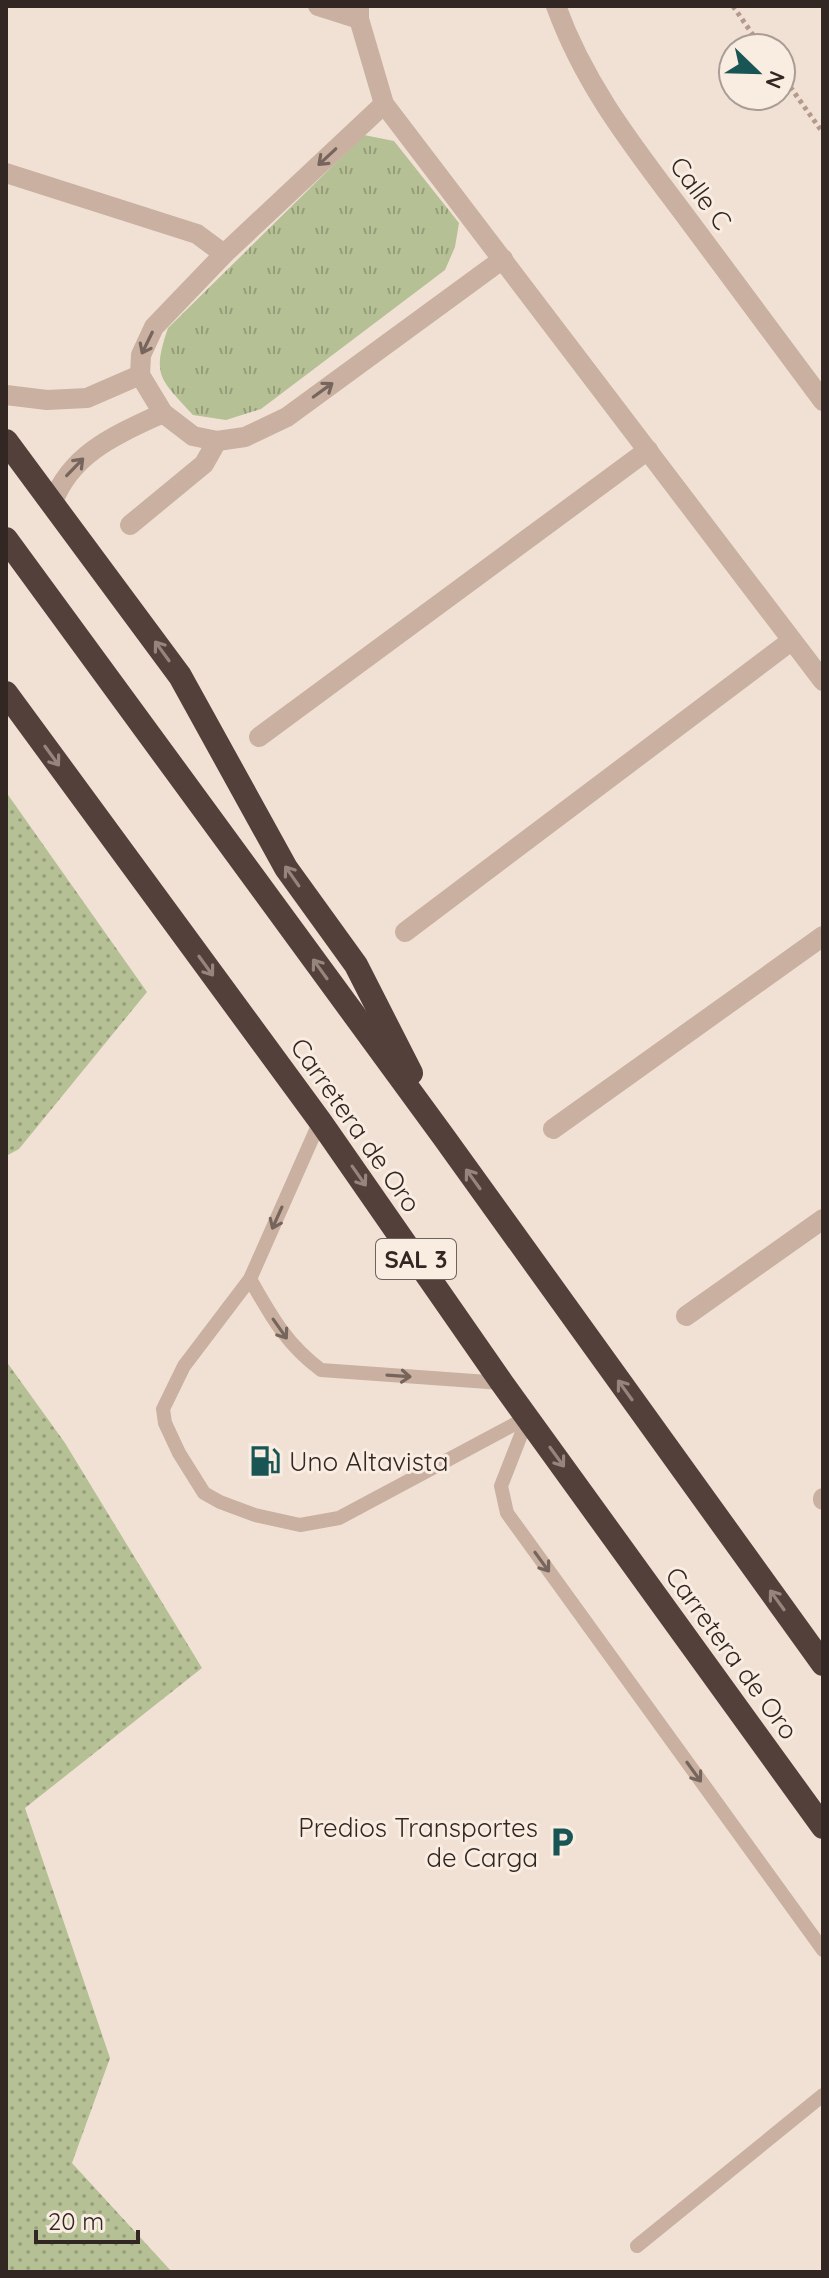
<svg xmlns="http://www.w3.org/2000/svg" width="829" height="2278" viewBox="0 0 829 2278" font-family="Quicksand,sans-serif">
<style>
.grass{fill:url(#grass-dots)}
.park{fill:url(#park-tufts)}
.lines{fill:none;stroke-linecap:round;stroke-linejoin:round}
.path{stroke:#b5998b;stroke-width:5;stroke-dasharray:4 4;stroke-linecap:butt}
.lane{stroke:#c9b0a1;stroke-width:14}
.street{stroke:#c9b0a1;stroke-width:20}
.highway{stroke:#54403b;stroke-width:24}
.oneway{stroke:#76655c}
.oneway2{stroke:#96857d}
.labels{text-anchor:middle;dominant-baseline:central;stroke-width:6;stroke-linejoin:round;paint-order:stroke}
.shield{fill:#f9ece1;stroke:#6e625d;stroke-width:2}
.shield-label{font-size:24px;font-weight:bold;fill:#332724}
.street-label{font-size:26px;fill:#332724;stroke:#f9ece1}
.poi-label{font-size:26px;fill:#332724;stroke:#f9ece1;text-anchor:start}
</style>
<defs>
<pattern id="grass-dots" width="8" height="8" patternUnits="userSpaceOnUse" patternTransform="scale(2)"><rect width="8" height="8" fill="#b5c095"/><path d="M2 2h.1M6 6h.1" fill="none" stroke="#949c79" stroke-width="1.8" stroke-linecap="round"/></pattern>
<pattern id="park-tufts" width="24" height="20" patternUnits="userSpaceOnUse" patternTransform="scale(2)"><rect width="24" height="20" fill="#b5c095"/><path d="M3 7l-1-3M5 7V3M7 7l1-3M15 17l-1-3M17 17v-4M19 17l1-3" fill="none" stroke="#949c79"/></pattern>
</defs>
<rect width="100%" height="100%" fill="#f1e1d5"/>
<g class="grass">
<path d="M6 792 147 992 19 1149 6 1156Z"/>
<path d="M6 1361 65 1443 202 1668 25 1808 110 2058 72 2163 172 2272H6Z"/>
</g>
<path class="park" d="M364 135 394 141 459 223 455 247 445 270 261 409 226 420 193 415C161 379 151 377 168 328Z"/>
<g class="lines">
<g class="path">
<path d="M733 6 762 48"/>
<path d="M781 74 823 133"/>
</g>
<g class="lane">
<path d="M320 1121 250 1279 184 1366 163 1409 165 1423 179 1453 204 1493 220 1502 255 1515 300 1525 339 1518 528 1417"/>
<path d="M250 1279C271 1316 286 1344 321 1370L502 1383"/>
<path d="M528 1417 501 1486 507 1513 823 1950"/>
<path d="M637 2246 823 2095"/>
</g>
<g class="street">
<path d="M318 6 359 19"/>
<path d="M359 6V19L384 104 823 681"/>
<path d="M556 6C585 86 633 146 684 214 730 276 777 339 823 401"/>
<path d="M384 104 224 254 154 327 141 355 140 375 163 413 193 436 217 441 245 437 287 417 503 259"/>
<path d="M6 173 197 234 224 254"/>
<path d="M6 395 47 400 87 398 140 375"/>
<path d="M53 502C72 452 118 434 163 413"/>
<path d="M130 525 204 464 217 441"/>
<path d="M259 737 648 450"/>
<path d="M405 932 791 641"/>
<path d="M553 1129 823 936"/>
<path d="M686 1316 823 1219"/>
<path d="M823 1498V1500"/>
</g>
<g class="highway">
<path d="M6 441 180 676 286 868 356 965 411 1073"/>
<path d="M6 539 443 1136 823 1664"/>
<path d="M6 693 320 1121 502 1383 823 1827"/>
</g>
</g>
<defs><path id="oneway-shaft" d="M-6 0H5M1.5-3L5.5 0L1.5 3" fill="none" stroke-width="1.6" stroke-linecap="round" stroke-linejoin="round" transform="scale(2)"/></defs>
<g class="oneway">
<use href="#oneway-shaft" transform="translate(327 157) rotate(137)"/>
<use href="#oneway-shaft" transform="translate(147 343) rotate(116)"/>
<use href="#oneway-shaft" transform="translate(323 390) rotate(-36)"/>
<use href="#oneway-shaft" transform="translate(75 467) rotate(-46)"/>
<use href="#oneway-shaft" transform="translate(277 1218) rotate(114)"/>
<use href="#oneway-shaft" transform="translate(280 1329) rotate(55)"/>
<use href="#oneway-shaft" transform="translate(399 1376) rotate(4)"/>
<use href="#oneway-shaft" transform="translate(542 1562) rotate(54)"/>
<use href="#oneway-shaft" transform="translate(694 1772) rotate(54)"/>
</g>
<g class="oneway2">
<use href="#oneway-shaft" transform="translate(162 651) rotate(-126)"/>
<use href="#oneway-shaft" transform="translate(52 756) rotate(54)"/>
<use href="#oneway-shaft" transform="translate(292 876) rotate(-125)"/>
<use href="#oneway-shaft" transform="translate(206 966) rotate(54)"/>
<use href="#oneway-shaft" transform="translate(320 969) rotate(-126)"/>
<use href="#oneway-shaft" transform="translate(359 1176) rotate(55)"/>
<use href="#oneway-shaft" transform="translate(473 1179) rotate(-126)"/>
<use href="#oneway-shaft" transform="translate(625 1390) rotate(-126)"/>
<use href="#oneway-shaft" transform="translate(557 1457) rotate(54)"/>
<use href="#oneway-shaft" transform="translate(777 1600) rotate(-126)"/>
</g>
<defs>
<symbol id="fuel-bare" viewBox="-9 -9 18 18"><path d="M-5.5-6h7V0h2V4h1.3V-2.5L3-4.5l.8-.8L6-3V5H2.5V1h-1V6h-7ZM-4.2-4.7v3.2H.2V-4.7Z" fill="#195554" stroke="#f9ece1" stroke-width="2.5" paint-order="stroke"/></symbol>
<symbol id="parking-bare" viewBox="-9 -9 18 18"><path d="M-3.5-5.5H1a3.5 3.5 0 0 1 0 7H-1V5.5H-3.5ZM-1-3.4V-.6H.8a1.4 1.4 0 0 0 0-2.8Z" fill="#195554" stroke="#f9ece1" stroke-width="2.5" paint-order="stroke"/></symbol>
</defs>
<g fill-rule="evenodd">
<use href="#fuel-bare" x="243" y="1439" width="44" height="44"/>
<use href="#parking-bare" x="540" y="1820" width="44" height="44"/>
</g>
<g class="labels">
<rect class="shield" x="376" y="1239" width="80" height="40" rx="6"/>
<g class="shield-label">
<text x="416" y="1259">SAL 3</text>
</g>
<g class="street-label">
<text transform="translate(701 193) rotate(53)">Calle C</text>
<text transform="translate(356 1125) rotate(55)">Carretera de Oro</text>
<text transform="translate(732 1653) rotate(54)">Carretera de Oro</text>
</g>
<g class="poi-label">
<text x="289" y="1461">Uno Altavista</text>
<text x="538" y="1827" text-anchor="end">Predios Transportes<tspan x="538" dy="30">de Carga</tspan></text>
</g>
</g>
<rect width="829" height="2278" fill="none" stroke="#332724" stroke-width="16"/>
<g transform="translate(757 72) rotate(113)"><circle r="38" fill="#f9ece1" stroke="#aa9d95" stroke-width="2"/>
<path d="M0-6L14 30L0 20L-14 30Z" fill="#195554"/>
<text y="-12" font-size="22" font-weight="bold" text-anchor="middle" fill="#332724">N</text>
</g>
<path d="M36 2230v12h102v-12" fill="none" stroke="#332724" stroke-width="4"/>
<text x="48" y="2230" font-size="24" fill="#332724" stroke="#f9ece1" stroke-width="6" paint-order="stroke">20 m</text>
</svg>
